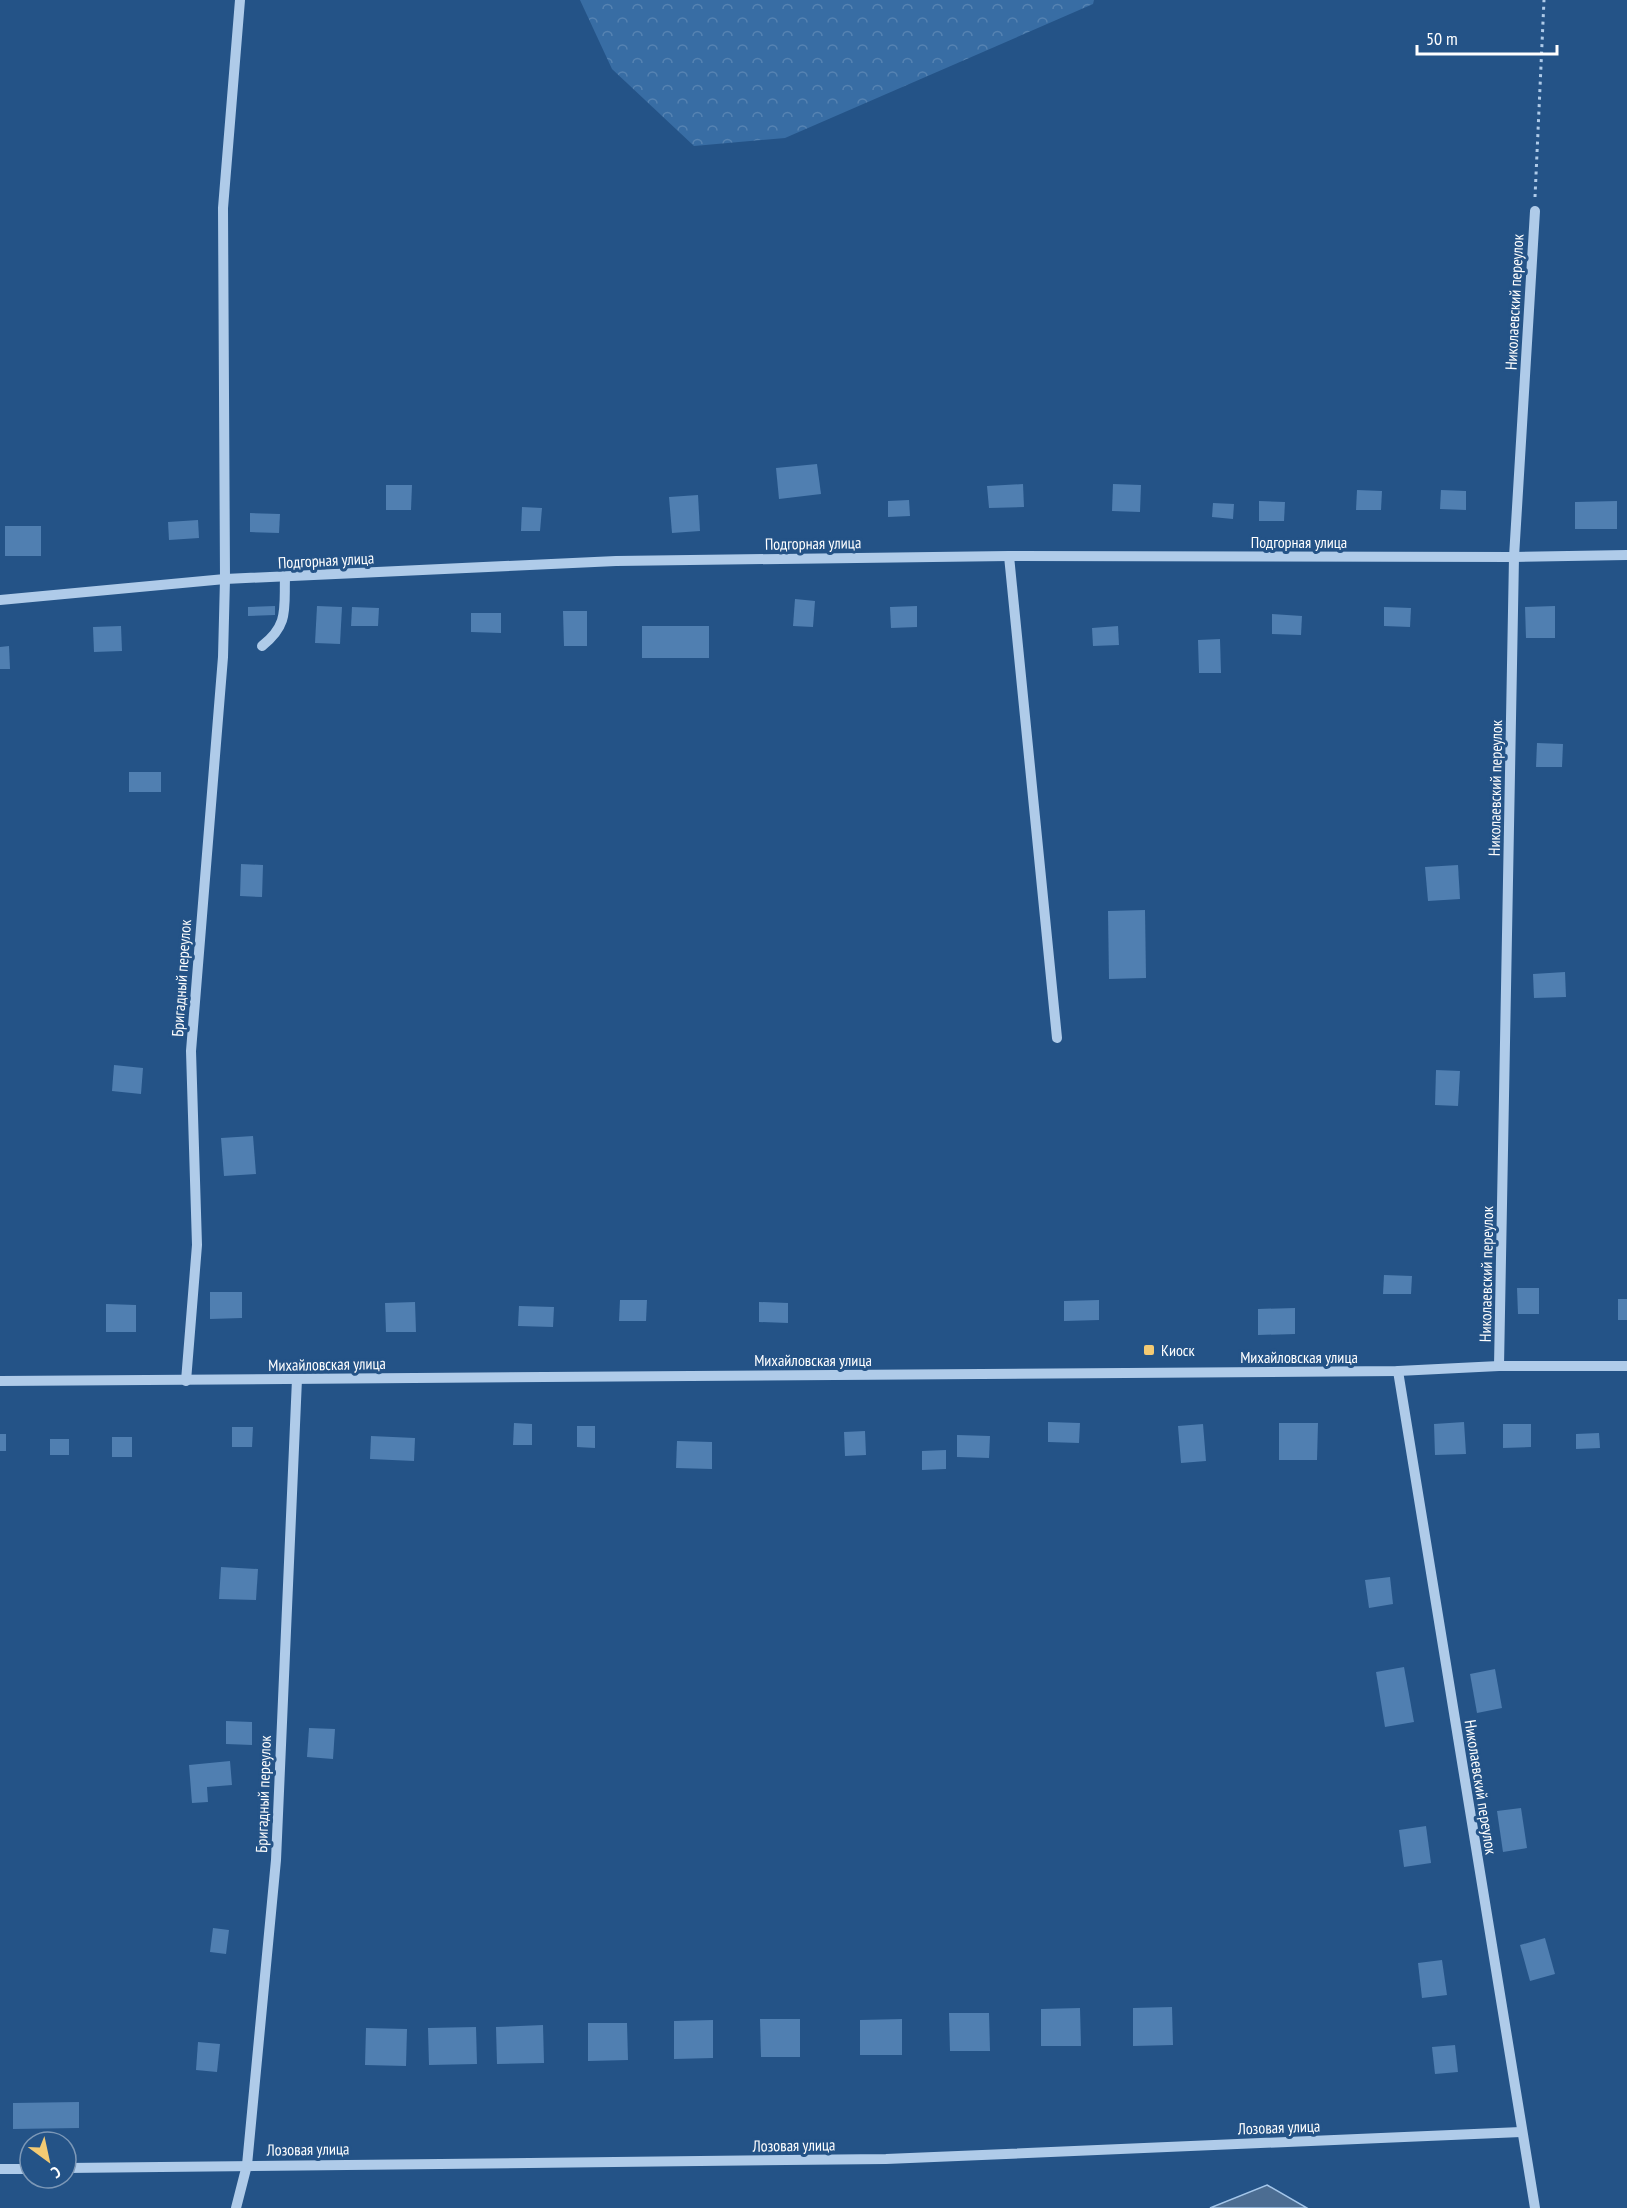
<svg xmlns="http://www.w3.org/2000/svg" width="1627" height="2208" viewBox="0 0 1627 2208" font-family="'PT Sans Narrow',sans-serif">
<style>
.forest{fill:url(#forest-crowns)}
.water{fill:#4c6d92;stroke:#a4c6ea;stroke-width:1.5}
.building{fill:#507fb1}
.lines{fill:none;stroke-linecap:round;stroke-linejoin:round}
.path{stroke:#afcbe9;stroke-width:3;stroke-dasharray:3 4.5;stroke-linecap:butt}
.minor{stroke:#afcbe9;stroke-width:10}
.poi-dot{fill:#f3ca73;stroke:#245387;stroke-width:2}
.labels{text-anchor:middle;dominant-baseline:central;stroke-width:6;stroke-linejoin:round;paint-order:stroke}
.street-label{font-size:16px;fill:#fff;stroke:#245387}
.poi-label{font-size:16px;fill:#fff;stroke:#245387;text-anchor:start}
</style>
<defs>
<pattern id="forest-crowns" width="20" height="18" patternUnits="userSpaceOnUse" patternTransform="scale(1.5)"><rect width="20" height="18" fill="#386da4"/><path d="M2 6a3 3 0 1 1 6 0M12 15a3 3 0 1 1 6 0" fill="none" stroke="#5683b2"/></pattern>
</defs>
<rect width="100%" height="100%" fill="#245387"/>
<path class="forest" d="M580 0H1094L1093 4 785 138 694 146 612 69Z"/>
<path class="water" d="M1267 2185 1307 2208H1210Z"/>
<g class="building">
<path d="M817 464 821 494 779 499 776 468Z"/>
<path d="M1023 484 1024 507 989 508 987 486Z"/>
<path d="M1113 484 1141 485 1140 512 1112 511Z"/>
<path d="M386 485H412L411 510H386Z"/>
<path d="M1357 490 1382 491 1381 510H1356Z"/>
<path d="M1441 490 1466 491V510L1440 509Z"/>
<path d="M698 495 700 531 672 533 669 497Z"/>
<path d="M909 500 910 516 888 517V501Z"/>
<path d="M1259 501 1285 502 1284 521H1259Z"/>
<path d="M1617 501V529H1575V502Z"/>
<path d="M1213 503 1234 504 1233 519 1212 517Z"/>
<path d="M522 507 542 508 540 531H521Z"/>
<path d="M250 513 280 514 279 533 250 532Z"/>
<path d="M198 520 199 538 169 540 168 522Z"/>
<rect x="5" y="526" width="36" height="30"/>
<path d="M795 599 815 601 813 627 793 626Z"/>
<path d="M275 606V615L248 616V607Z"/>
<path d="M317 606 342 607 340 644 315 643Z"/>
<path d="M917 606V627L891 628 890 607Z"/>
<path d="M1555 606V638H1526L1525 607Z"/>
<path d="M352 607 379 608 378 626H351Z"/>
<path d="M1384 607 1411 608 1410 627 1384 626Z"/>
<path d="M563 611H587V646H564Z"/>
<path d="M471 613H501V633L471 632Z"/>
<path d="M1272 614 1302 616 1301 635 1272 634Z"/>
<path d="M121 626 122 651 94 652 93 627Z"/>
<rect x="642" y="626" width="67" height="32"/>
<path d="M1118 626 1119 645 1093 646 1092 628Z"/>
<path d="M1220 639 1221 673H1199L1198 640Z"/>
<path d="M9 646 10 669H0V647Z"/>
<path d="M1537 743 1563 744 1562 767H1536Z"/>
<rect x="129" y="772" width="32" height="20"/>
<path d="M241 864 263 865 262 897 240 896Z"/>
<path d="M1458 865 1460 899 1428 901 1425 867Z"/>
<path d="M1145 910 1146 978 1109 979 1108 911Z"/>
<path d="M1565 972 1566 997 1534 998 1533 974Z"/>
<path d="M114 1065 143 1068 141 1094 112 1091Z"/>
<path d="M1436 1070 1460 1071 1458 1106 1435 1105Z"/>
<path d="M253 1136 256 1174 224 1176 221 1138Z"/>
<path d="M1384 1275 1412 1276 1411 1294H1383Z"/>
<path d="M1517 1288H1539V1314H1518Z"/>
<path d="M210 1292H242V1318L210 1319Z"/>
<rect x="1618" y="1299" width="9" height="21"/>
<path d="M620 1300H647L646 1321H619Z"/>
<path d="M1099 1300V1320L1064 1321V1301Z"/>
<path d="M415 1302 416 1332H386L385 1303Z"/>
<path d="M759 1302 788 1303V1323L759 1322Z"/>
<path d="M106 1304 136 1305V1332H106Z"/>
<path d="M519 1306 554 1307 553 1327 518 1326Z"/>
<path d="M1295 1308V1334L1258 1335V1309Z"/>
<path d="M1048 1422 1080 1423 1079 1443 1048 1442Z"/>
<path d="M1464 1422 1466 1454 1435 1455 1434 1424Z"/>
<path d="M514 1423 532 1424V1445H513Z"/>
<path d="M1279 1423H1318L1317 1460H1279Z"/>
<path d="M1203 1424 1206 1461 1181 1463 1178 1426Z"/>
<path d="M1503 1424H1531V1447L1503 1448Z"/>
<path d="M577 1426H595V1448L577 1447Z"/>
<path d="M232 1427H253L252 1447H232Z"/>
<path d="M865 1431 866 1455 845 1456 844 1432Z"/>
<path d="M1599 1433 1600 1448 1576 1449V1434Z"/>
<rect x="0" y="1434" width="6" height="17"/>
<path d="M957 1435 990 1436 989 1458 957 1457Z"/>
<path d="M371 1436 415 1438 414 1461 370 1459Z"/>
<rect x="112" y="1437" width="20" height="20"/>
<rect x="50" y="1439" width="19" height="16"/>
<path d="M677 1441 712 1442V1469L676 1468Z"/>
<path d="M946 1450V1469L922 1470V1451Z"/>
<path d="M221 1567 258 1569 256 1600 219 1599Z"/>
<path d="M1390 1577 1393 1604 1369 1608 1365 1580Z"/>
<path d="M1404 1667 1414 1722 1385 1727 1376 1672Z"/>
<path d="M1495 1669 1502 1708 1477 1713 1470 1674Z"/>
<path d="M226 1721 252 1722V1745L226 1744Z"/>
<path d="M309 1728 335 1729 333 1759 307 1757Z"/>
<path d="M230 1761 232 1785 207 1787 208 1802 192 1803 189 1765Z"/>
<path d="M1521 1808 1527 1848 1503 1852 1497 1811Z"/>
<path d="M1426 1826 1431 1863 1404 1867 1399 1830Z"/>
<path d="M213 1928 229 1930 226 1954 210 1952Z"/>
<path d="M1545 1938 1555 1974 1530 1981 1520 1945Z"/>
<path d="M1442 1960 1447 1995 1422 1998 1418 1963Z"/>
<path d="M1172 2007 1173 2045 1133 2046V2008Z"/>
<path d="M1080 2008 1081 2046H1041V2009Z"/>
<path d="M949 2013H989L990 2051H950Z"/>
<path d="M760 2019H800V2057H761Z"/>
<path d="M902 2019V2055H860V2020Z"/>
<path d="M713 2020V2058L674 2059V2021Z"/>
<path d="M588 2023H627L628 2060 588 2061Z"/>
<path d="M543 2025 544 2063 497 2064 496 2027Z"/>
<path d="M476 2027 477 2064 429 2065 428 2028Z"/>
<path d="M366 2028 407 2029 406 2066 365 2065Z"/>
<path d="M198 2042 220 2044 217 2072 196 2070Z"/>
<path d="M1455 2045 1458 2072 1435 2074 1432 2047Z"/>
<path d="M79 2102V2128L13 2129V2103Z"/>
</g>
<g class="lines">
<path class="path" d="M1535 197 1544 0"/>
<g class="minor">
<path d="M1009 556 1057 1038"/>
<path d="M0 600 225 579 616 561 1009 556 1514 557 1627 555"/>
<path d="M262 646C289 625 284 609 285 577"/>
<path d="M1499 1366 1514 557 1535 211"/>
<path d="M1398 1371 1535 2208"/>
<path d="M0 1381 1398 1371 1499 1366H1627"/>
<path d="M186 1381 197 1245 191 1051 223 657 225 579 223 208 240 0"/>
<path d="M66 2168 886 2159 1521 2132"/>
<path d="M0 2169H30"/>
<path d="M236 2208 247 2165 276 1860 297 1379"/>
</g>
</g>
<rect class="poi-dot" x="1143" y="1344" width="12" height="12" rx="3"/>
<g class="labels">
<g class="street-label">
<text transform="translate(1514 302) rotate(-87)">Николаевский переулок</text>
<text x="1299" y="542">Подгорная улица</text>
<text transform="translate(813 543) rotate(-1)">Подгорная улица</text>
<text transform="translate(326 560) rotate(-3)">Подгорная улица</text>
<text transform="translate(1495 788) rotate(-89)">Николаевский переулок</text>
<text transform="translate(181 978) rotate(-86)">Бригадный переулок</text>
<text transform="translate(1486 1274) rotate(-89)">Николаевский переулок</text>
<text x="1299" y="1357">Михайловская улица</text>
<text x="813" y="1360">Михайловская улица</text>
<text transform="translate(327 1364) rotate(-1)">Михайловская улица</text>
<text transform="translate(1481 1787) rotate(81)">Николаевский переулок</text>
<text transform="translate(263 1794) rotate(-88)">Бригадный переулок</text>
<text transform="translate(1279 2127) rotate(-2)">Лозовая улица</text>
<text transform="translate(794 2145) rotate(-1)">Лозовая улица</text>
<text transform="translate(308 2149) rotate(-1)">Лозовая улица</text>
</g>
<g class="poi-label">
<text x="1161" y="1350">Киоск</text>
</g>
</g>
<g transform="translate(48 2160) rotate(147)"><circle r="28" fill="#245387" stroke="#7c98b7" stroke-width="1.5"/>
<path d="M0-4.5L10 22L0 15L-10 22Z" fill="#f3ca73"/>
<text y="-9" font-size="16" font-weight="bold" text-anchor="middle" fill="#ffffff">С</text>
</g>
<path d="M1417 45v9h140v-9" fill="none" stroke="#ffffff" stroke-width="3"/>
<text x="1426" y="45" font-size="18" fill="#ffffff" stroke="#245387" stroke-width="4.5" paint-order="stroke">50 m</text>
</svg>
